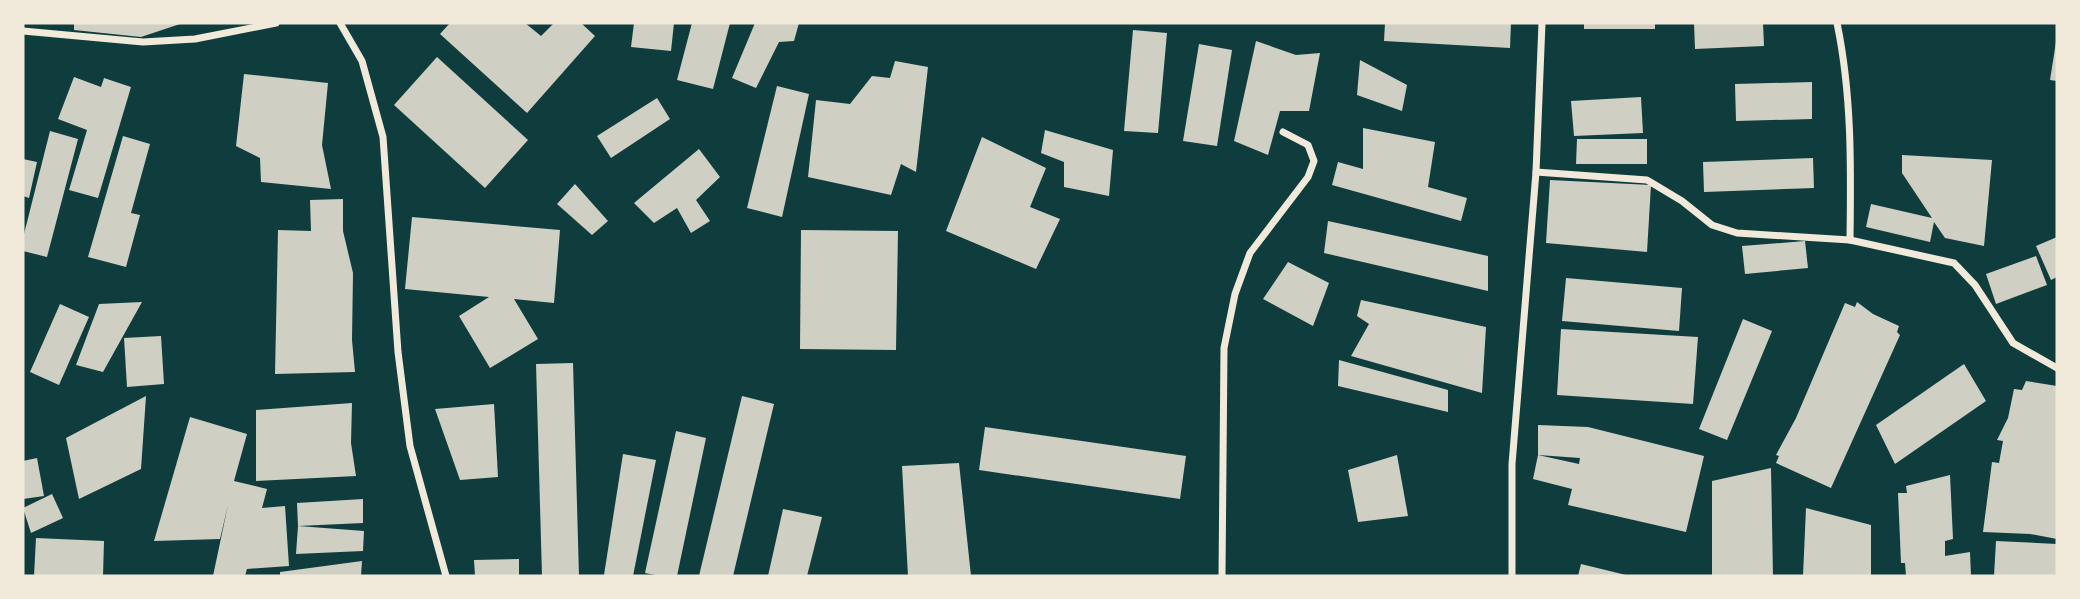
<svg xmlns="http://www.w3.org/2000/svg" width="2080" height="599" viewBox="0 0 2080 599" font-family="Helvetica,sans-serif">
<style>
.building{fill:#cfcfc3;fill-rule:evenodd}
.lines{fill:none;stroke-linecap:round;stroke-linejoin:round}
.minor{stroke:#f1e9da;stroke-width:7}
</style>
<rect width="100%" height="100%" fill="#0f3d3e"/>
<g class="building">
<path d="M74 23H183L141 37 74 30Z"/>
<path d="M450 23H525L541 36 554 23H581L595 36 527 113 440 34Z"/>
<path d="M634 23H674L671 51 631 47Z"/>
<path d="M692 23H730L713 89 677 80Z"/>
<path d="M755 23H799L794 41 779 42 756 88 732 78Z"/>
<path d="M1385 23H1511L1510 48 1384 41Z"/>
<rect x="1584" y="23" width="71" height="6"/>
<path d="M1694 23H1763L1764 46 1695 49Z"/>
<path d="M1133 30 1167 33 1158 133 1124 131Z"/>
<path d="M1256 41 1296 55 1320 53 1309 111H1280L1268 155 1234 141Z"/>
<path d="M2056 42H2057V81L2050 80Z"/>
<path d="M1199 44 1232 50 1217 146 1183 141Z"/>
<path d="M437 57 528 140 485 188 394 105Z"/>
<path d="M1360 60 1407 85 1402 111 1357 95Z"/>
<path d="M895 61 928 67 916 172 901 164 891 195 808 177 816 100 850 104 872 76 890 78Z"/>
<path d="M244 74 328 83 322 145 331 189 261 182 260 158 236 146Z"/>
<path d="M74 77 101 87 104 78 131 87 98 198 69 190 87 130 58 119Z"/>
<path d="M1812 82V119L1736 121 1735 84Z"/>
<path d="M777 86 809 94 782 217 747 208Z"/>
<path d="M1641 97 1643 133 1574 136 1571 101Z"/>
<path d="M657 98 670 119 611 158 597 136Z"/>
<path d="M1363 128 1435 142 1428 187 1467 198 1461 221 1332 185 1338 162 1363 169Z"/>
<path d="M1045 130 1113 150 1109 196 1064 187V162L1041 153Z"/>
<path d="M50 131 78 139 47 257 23 251V238Z"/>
<path d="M123 136 150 144 131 213 140 215 126 267 88 257Z"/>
<path d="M982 137 1046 168 1030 207 1060 219 1036 269 946 231Z"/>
<path d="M1577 139H1647V164H1576Z"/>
<path d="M699 149 720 177 696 200 710 221 691 233 677 208 654 223 634 203Z"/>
<path d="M1902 155 1992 160 1984 246 1945 238 1934 222 1930 242 1866 227 1871 204 1932 218 1902 173Z"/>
<path d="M1813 158 1814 188 1704 192 1703 162Z"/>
<path d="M23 159 37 162 29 198 23 196Z"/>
<path d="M1550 180 1651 185 1647 252 1546 243Z"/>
<path d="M575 184 608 221 592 235 557 204Z"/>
<path d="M343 199V231L353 273 352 340 355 372 275 374 278 230 311 231 310 200Z"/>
<path d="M412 217 560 230 554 303 514 299 538 339 490 368 459 316 489 297 405 289Z"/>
<path d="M1328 221 1488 256V291L1324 253Z"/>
<path d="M801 230 898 231 896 350 800 349Z"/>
<path d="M2057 237V277L2051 280 2036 246Z"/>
<path d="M1805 241 1808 268 1745 274 1742 246Z"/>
<path d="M2036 256 2047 285 1996 304 1986 274Z"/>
<path d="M1288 262 1329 283 1313 326 1263 299Z"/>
<path d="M1566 278 1682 288 1679 331 1562 321Z"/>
<path d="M1361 300 1486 327 1482 393 1351 356 1369 324 1357 316Z"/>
<path d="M142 302 103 372 76 365 99 304Z"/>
<path d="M1857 302 1873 314 1899 326 1897 332 1900 335 1831 488 1776 463 1779 456 1776 455 1796 418 1845 303 1855 307Z"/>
<path d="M60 304 89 317 59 385 30 372Z"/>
<path d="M1743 319 1772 331 1727 440 1699 429Z"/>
<path d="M1561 329 1698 337 1693 404 1557 395Z"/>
<path d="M161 336 164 384 127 387 124 338Z"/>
<path d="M1339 360 1448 390V412L1338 386Z"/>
<path d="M573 363 579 576H542L536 364Z"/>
<path d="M1964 364 1986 401 1895 464 1876 425Z"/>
<path d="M2026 381 2057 386V539L2030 534 1983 532 1992 462 1999 463 2003 441 1997 440 2008 418 2014 389 2022 390Z"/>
<path d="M146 396 141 469 79 499 66 438Z"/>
<path d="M742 396 774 404 733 576H699Z"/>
<path d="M352 403 351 443 356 476 256 481V410Z"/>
<path d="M494 404 498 477 460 480 435 409Z"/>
<path d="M190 417 247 434 234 481 267 489 262 508 285 506 289 566 247 569 245 576H213L228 505 220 539 154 541Z"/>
<path d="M1538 425 1588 427 1704 456 1686 532 1568 505 1572 489 1533 479 1538 455ZM1538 455 1580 458 1579 464Z"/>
<path d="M985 427 1186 456 1180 499 979 470Z"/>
<path d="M676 431 706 438 677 576H660L645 573Z"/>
<path d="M623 454 656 460 633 576H610L604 575Z"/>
<path d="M1397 455 1408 516 1358 522 1348 470Z"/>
<path d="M37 458 44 496 23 499V461Z"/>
<path d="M959 463 971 576H908L902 466Z"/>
<path d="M1771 468 1773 576H1712V481Z"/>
<path d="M1950 475 1953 539 1945 541V556L1970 552 1971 576H1906L1905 563H1901L1898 493H1907L1906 486Z"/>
<path d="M52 494 63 518 31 533 23 508Z"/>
<path d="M363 499V523L298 526 297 503Z"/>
<path d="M1806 508 1871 525V576H1803Z"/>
<path d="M783 509 822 517 807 576H768Z"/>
<path d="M298 526 364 531 363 551 296 554Z"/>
<path d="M36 538 104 541 103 576H34Z"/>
<path d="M1996 541 2057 544V576H1994Z"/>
<path d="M519 559V576H475L474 560Z"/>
<path d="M362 561 361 576H280V572Z"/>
<path d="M1581 564 1626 575V576H1578Z"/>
</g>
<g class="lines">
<g class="minor">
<path d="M340 23 362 61 383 137 398 352 410 446 446 576"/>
<path d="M1837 23C1852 95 1851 167 1850 240"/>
<path d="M23 31 143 42 195 39 276 23"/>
<path d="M1536 172 1647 180 1682 201 1712 225 1737 233 1850 240 1954 263 1975 285 2013 343 2057 368"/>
<path d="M1222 576 1224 348 1235 294 1250 253 1308 177 1314 161 1308 145 1283 132"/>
<path d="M1512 576V464L1536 172 1542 23"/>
</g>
</g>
<rect width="2080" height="599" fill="none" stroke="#f1e9da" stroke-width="49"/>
</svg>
